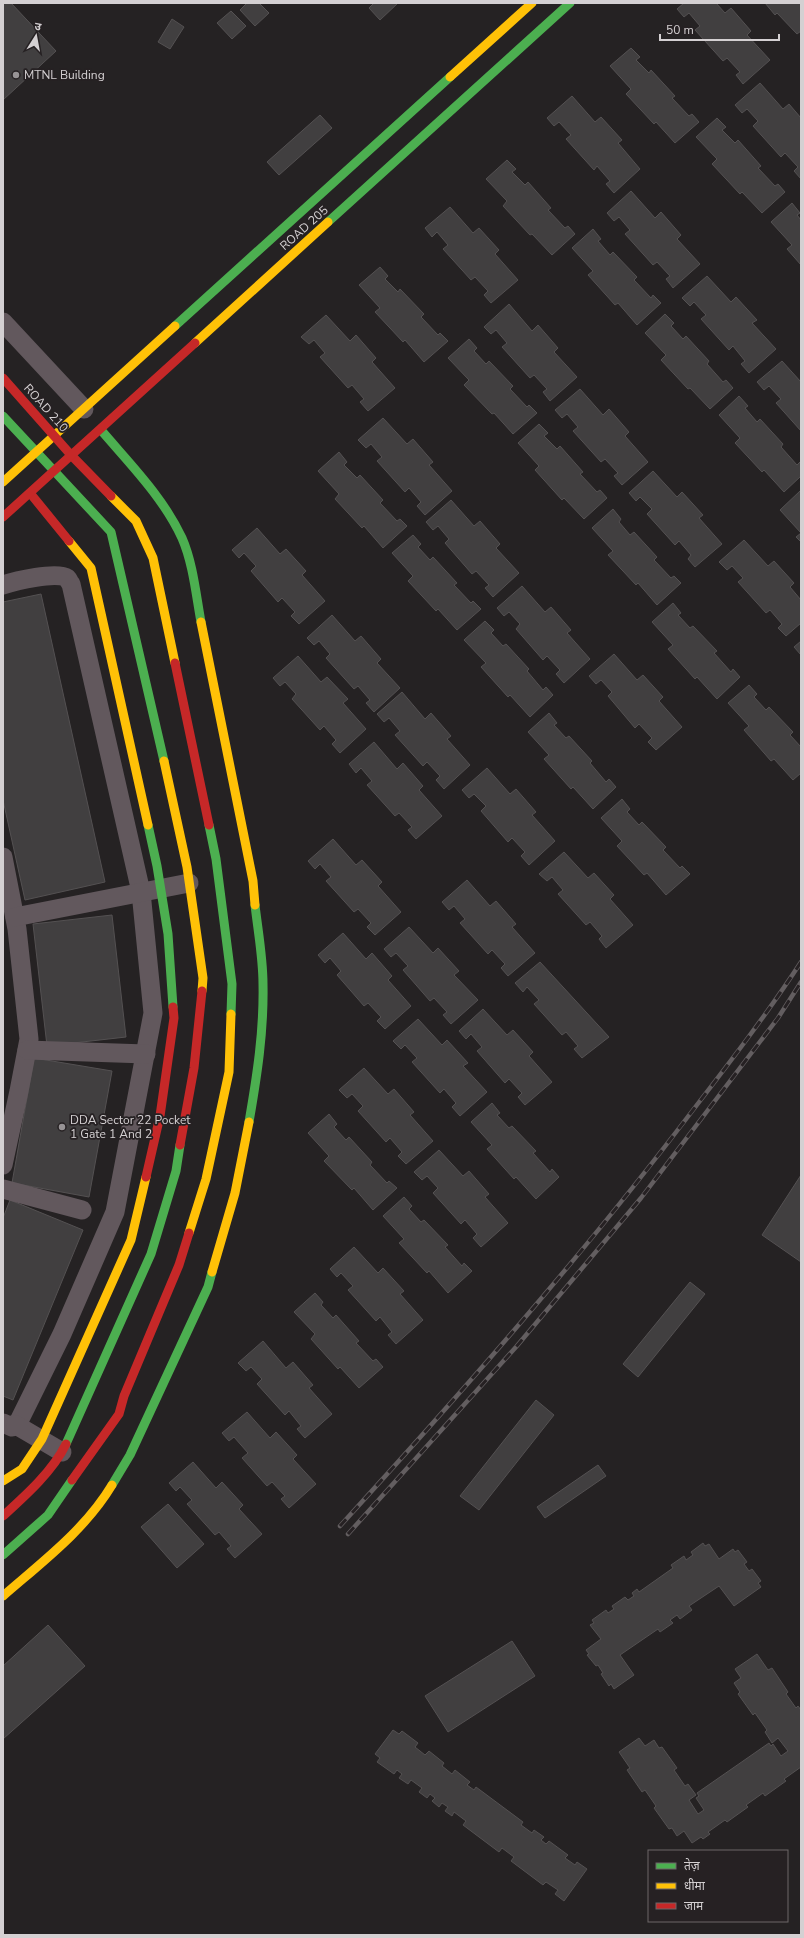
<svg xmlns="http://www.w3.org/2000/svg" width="804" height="1938" viewBox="0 0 804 1938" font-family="'Nunito Sans','Noto Sans Devanagari',sans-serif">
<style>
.building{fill:#413f40;stroke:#545152}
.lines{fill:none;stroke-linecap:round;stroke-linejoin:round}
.street{stroke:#62585d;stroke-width:19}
.fast{stroke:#4caf50;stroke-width:9}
.slow{stroke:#ffc107;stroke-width:9}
.jam{stroke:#c62828;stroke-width:9}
.rail-casing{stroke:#635e60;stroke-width:4.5}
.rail{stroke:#262123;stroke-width:3;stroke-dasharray:9;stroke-linecap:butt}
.poi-dot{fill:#979395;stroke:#262123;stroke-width:1.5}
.labels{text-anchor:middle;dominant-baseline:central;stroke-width:3.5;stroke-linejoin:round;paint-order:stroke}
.poi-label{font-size:12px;fill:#d4d0d2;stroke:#262123;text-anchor:start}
.street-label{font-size:12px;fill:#d4d0d2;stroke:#262123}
</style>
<rect width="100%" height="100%" fill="#252223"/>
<g class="building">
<path d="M3 3H11L56 51 3 100Z"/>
<path d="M247 3H259L269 13 255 26 240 10Z"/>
<path d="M374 3H398L380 20 369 8Z"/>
<path d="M684 3H716L725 13 731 8 751 31 747 35 770 60 743 84 736 75 740 72 727 58 723 61 695 30 700 26 689 13 684 17 677 9Z"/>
<path d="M765 3H801V31L797 34 777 13 775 15Z"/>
<path d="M231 11 246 26 232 39 217 23Z"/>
<path d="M172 19 184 27 170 49 158 42Z"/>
<path d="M631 48 640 57 636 60 649 73 651 70 675 96 672 98 689 116 692 114 699 122 675 143 656 122 654 124 626 94 631 89 610 66Z"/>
<path d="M760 83 783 109 789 104 801 118V179L794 171 798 167 785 153 781 157 753 126 758 121 747 109 742 113 735 105Z"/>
<path d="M572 96 595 122 601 117 622 140 618 143 640 169 614 193 606 184 610 181 597 166 594 170 566 139 571 135 559 122 554 126 547 118Z"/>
<path d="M320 115 332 128 279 175 267 162Z"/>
<path d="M717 118 726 127 722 130 735 143 738 140 761 166 758 168 775 186 778 184 785 192 762 213 742 192 740 194 712 164 717 159 696 137Z"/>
<path d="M507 160 516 169 512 172 525 185 528 182 551 208 548 210 565 228 568 226 575 234 552 255 532 234 530 235 503 206 507 201 486 179Z"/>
<path d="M631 191 655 218 661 212 681 235 677 239 700 264 673 288 666 279 670 276 657 262 653 265 625 234 630 230 619 217 614 221 607 213Z"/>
<path d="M792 203 800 213 797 215 801 220V265L787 249 792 245 771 222Z"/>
<path d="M450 207 473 233 479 228 499 250 495 254 518 280 491 303 484 295 488 291 475 277 471 280 443 249 448 245 437 232 432 237 425 228Z"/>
<path d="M593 229 601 239 598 241 610 255 613 252 637 277 634 280 651 298 653 295 661 303 637 325 618 303 615 305 588 275 593 271 572 248Z"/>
<path d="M380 267 388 276 385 279 398 292 400 289 424 314 421 317 438 335 440 333 448 341 424 362 405 340 403 342 375 312 380 308 359 285Z"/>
<path d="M707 276 731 302 736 297 757 320 752 323 776 349 749 373 741 364 745 361 733 346 729 350 701 319 706 315 694 302 690 306 682 298Z"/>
<path d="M509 304 532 331 538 325 558 348 554 352 577 377 550 401 543 392 547 389 534 375 530 378 502 347 507 343 496 330 491 334 484 327Z"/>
<path d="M665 314 674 323 671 326 683 339 686 336 709 361 707 364 723 382 726 380 733 388 710 409 690 388 688 389 661 360 666 355 645 333Z"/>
<path d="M326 315 350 341 356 335 376 358 372 362 395 388 368 411 360 402 364 399 352 385 348 388 320 357 325 353 314 340 309 344 301 337Z"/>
<path d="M469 339 477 348 474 351 486 364 489 361 513 386 510 389 527 407 529 405 537 413 513 434 494 413 492 414 464 385 469 380 448 358Z"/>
<path d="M782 361 801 382V431L776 403 781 399 769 386 764 390 757 382Z"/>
<path d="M580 389 603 415 609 409 629 432 625 436 648 462 622 485 614 476 618 473 605 459 601 462 573 431 578 427 567 414 562 418 555 410Z"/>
<path d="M739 396 748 406 745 408 757 422 760 419 783 444 781 447 797 465 800 462 801 464V476L784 492 764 470 762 472 735 443 740 438 719 415Z"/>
<path d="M383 418 407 444 413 439 433 462 429 465 452 491 425 515 417 506 421 502 409 488 405 492 377 461 382 457 371 444 366 448 358 440Z"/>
<path d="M539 424 548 433 544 436 557 449 560 446 583 472 580 474 597 492 600 490 607 498 584 519 564 498 562 500 535 470 539 466 518 443Z"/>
<path d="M339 452 347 462 344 465 357 478 360 475 383 500 380 503 397 521 400 519 407 526 383 548 364 526 362 528 335 499 339 494 318 471Z"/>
<path d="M653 471 677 497 682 492 703 515 699 518 722 544 695 567 688 559 691 555 679 541 675 545 647 514 652 509 640 497 636 501 629 493Z"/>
<path d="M800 491H801V542L796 537 801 533 780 510Z"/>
<path d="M451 500 474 526 480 521 500 544 496 548 519 573 493 597 485 588 489 585 476 571 472 574 445 543 449 539 438 526 433 530 426 522Z"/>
<path d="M613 509 621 519 619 522 630 535 634 532 657 557 654 560 671 578 674 576 681 583 657 605 638 583 636 585 608 555 613 551 592 528Z"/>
<path d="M257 528 280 554 286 549 306 571 302 575 325 601 299 624 291 616 295 612 282 598 278 602 251 571 256 566 244 553 239 558 232 550Z"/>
<path d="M413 535 421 544 418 547 430 560 433 557 457 583 454 585 471 603 473 601 481 609 457 630 438 609 436 611 408 581 413 576 392 553Z"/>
<path d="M744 540 768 566 774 561 794 583 790 587 801 600V623L786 636 778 628 782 624 770 610 766 613 738 582 743 578 732 566 727 570 719 562Z"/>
<path d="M522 586 545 612 551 607 571 630 567 633 590 659 564 683 556 674 560 670 547 656 543 660 516 629 520 624 509 612 504 616 497 608Z"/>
<path d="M41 594 105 882 25 900 3 800V602Z"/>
<path d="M673 603 681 613 678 615 690 628 693 626 717 651 714 653 731 672 733 669 740 677 717 699 697 677 695 679 668 649 673 645 652 622Z"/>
<path d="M332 615 355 641 361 636 381 659 377 663 400 688 374 712 366 703 370 700 358 686 354 689 326 658 330 654 319 641 314 645 307 638Z"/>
<path d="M485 621 494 630 491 633 503 646 506 644 529 669 527 671 543 690 546 687 553 695 530 717 510 695 508 697 481 667 486 663 464 640Z"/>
<path d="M801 641V655L794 647Z"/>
<path d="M614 654 637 680 643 675 663 697 659 701 682 727 656 750 648 742 652 738 639 724 635 728 608 696 612 692 601 680 596 684 589 676Z"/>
<path d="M298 656 321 682 327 677 348 699 343 703 366 729 340 753 332 744 336 740 324 726 320 730 292 699 296 694 285 682 280 686 273 678Z"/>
<path d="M749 685 757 694 754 697 766 710 769 707 793 732 790 735 801 747V773L793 780 774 759 771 761 744 730 749 726 728 703Z"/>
<path d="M402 692 425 719 431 713 451 736 447 739 470 765 444 789 436 780 440 776 427 762 423 766 395 735 400 731 389 718 384 722 377 714Z"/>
<path d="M549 713 557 723 554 725 566 738 569 736 592 761 590 763 606 782 609 779 616 787 593 809 573 787 571 789 544 759 549 755 528 732Z"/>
<path d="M374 742 397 769 403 763 423 786 419 790 442 816 416 839 408 830 412 827 399 813 395 816 367 785 372 781 361 768 356 773 349 764Z"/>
<path d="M487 768 510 794 516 789 536 812 532 815 555 841 529 865 521 856 525 852 512 838 508 842 481 811 486 806 474 794 469 798 462 790Z"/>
<path d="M622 799 630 809 627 812 639 825 642 822 666 847 663 850 680 868 682 866 690 874 666 895 647 873 644 875 617 846 622 841 601 818Z"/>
<path d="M333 839 356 865 362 860 382 882 378 886 401 912 375 935 367 927 371 923 358 909 354 912 326 881 331 877 320 864 315 869 308 861Z"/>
<path d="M564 852 588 878 594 873 614 895 610 899 633 925 606 948 599 939 602 936 590 922 586 925 558 894 563 890 552 877 547 881 539 874Z"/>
<path d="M467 880 490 906 496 901 516 924 512 927 535 953 508 976 501 968 505 964 492 950 488 954 460 923 465 919 454 906 449 910 442 902Z"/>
<path d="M112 915 126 1037 47 1046 33 924Z"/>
<path d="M409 927 433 953 438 948 459 971 454 975 478 1000 451 1024 443 1015 447 1012 434 998 430 1001 403 970 408 966 396 953 391 957 384 949Z"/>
<path d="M343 933 366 959 372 953 392 976 388 980 411 1006 385 1029 377 1021 381 1017 368 1003 364 1006 337 975 341 971 330 958 325 963 318 955Z"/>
<path d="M540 962 609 1037 582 1058 574 1049 578 1046 566 1032 562 1035 534 1004 539 1000 527 987 523 992 515 983Z"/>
<path d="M483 1009 507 1035 513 1030 533 1052 529 1056 552 1082 525 1105 518 1097 522 1093 509 1079 505 1083 477 1051 482 1047 471 1034 466 1039 459 1031Z"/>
<path d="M418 1019 442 1045 447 1040 468 1063 463 1066 487 1092 460 1116 452 1107 456 1103 444 1089 440 1093 412 1062 417 1058 405 1045 401 1049 393 1041Z"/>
<path d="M34 1058 112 1071 89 1197 12 1183Z"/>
<path d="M364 1068 388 1094 394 1089 414 1112 410 1115 433 1141 406 1164 398 1156 402 1152 390 1138 386 1142 358 1111 363 1106 352 1094 347 1098 339 1090Z"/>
<path d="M492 1103 500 1113 497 1115 509 1128 512 1126 536 1151 533 1153 550 1172 552 1169 559 1177 536 1199 516 1177 514 1179 487 1149 492 1145 471 1122Z"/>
<path d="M329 1114 337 1124 334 1127 346 1140 349 1137 372 1162 370 1165 387 1183 389 1181 397 1188 373 1210 354 1188 352 1190 324 1161 329 1156 308 1133Z"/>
<path d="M439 1150 463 1176 469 1171 489 1194 485 1197 508 1223 481 1247 473 1238 477 1234 465 1220 461 1224 433 1193 438 1188 427 1176 422 1180 414 1172Z"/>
<path d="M801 1175V1262L762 1235Z"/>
<path d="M404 1197 412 1206 409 1209 421 1222 424 1220 448 1245 445 1247 462 1266 464 1263 472 1271 448 1293 429 1271 427 1273 399 1243 404 1239 383 1216Z"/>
<path d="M10 1200 83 1230 13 1400 3 1396V1218Z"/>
<path d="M354 1247 378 1273 383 1268 404 1291 400 1294 423 1320 396 1344 388 1335 392 1332 380 1317 376 1321 348 1290 353 1286 341 1273 337 1277 330 1269Z"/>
<path d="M690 1282 705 1294 638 1377 623 1364Z"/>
<path d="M315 1293 323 1302 321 1305 333 1318 336 1315 359 1341 356 1343 373 1361 376 1359 383 1367 359 1388 340 1367 338 1369 311 1339 315 1334 294 1312Z"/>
<path d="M263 1341 286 1368 293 1362 313 1385 309 1388 332 1414 305 1438 297 1429 301 1426 289 1411 285 1415 257 1384 262 1379 251 1367 246 1371 238 1363Z"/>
<path d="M536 1400 554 1415 479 1510 460 1496Z"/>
<path d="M247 1412 270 1438 276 1432 297 1455 293 1459 316 1484 289 1508 281 1499 285 1496 272 1482 267 1486 242 1458 248 1453 234 1437 229 1441 222 1433Z"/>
<path d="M193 1462 216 1488 222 1482 243 1505 239 1509 262 1534 235 1558 227 1549 231 1546 219 1532 215 1535 187 1504 192 1500 180 1487 176 1491 169 1483Z"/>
<path d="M598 1465 606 1476 545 1518 537 1507Z"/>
<path d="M168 1504 204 1544 177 1568 141 1527Z"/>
<path d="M703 1543 705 1546 709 1544 719 1559 733 1549 735 1552 738 1550 747 1562 744 1564 749 1571 752 1569 761 1581 758 1583 761 1587 734 1606 719 1586 689 1606 692 1610 680 1619 677 1615 670 1620 673 1623 660 1632 658 1629 620 1655 634 1675 614 1689 611 1684 609 1686 601 1674 603 1673 598 1665 596 1666 587 1655 589 1654 586 1650 601 1639 590 1625 594 1623 592 1620 606 1610 608 1613 614 1609 612 1606 625 1597 628 1600 634 1596 632 1593 637 1589 639 1592 673 1568 671 1565 684 1556 686 1560 693 1555 691 1552Z"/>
<path d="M48 1625 85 1666 3 1739V1666Z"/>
<path d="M512 1641 535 1676 448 1732 425 1696Z"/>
<path d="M757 1654 768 1670 772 1668 788 1692 786 1694 796 1708 798 1706 801 1710V1767L784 1779 786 1781 765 1796 763 1793 746 1805 748 1807 727 1822 725 1820 708 1832 710 1834 703 1839 701 1837 692 1843 684 1831 677 1836 672 1828 669 1829 654 1808 656 1806 645 1790 642 1792 627 1770 630 1768 619 1752 639 1738 645 1746 654 1740 659 1748 662 1747 677 1768 674 1770 685 1786 688 1784 696 1795 689 1800 698 1814 704 1810 696 1798 699 1796 697 1793 769 1743 771 1746 773 1744 781 1756 788 1751 778 1738 772 1743 765 1732 767 1730 755 1713 753 1715 738 1694 740 1692 734 1683 741 1678 735 1669Z"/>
<path d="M393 1730 399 1734 402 1731 418 1743 415 1747 425 1755 429 1751 444 1763 442 1766 452 1774 455 1770 470 1782 467 1785 474 1790 476 1787 523 1822 521 1825 532 1833 534 1830 544 1837 541 1840 546 1844 549 1841 568 1855 565 1858 575 1865 577 1862 587 1869 564 1901 555 1894 558 1890 546 1882 543 1885 511 1861 514 1857 502 1848 499 1852 463 1825 466 1821 454 1812 452 1816 445 1811 448 1807 442 1803 439 1807 432 1801 435 1798 430 1794 427 1798 419 1792 422 1788 411 1780 408 1784 399 1778 402 1774 397 1770 394 1774 377 1762 380 1758 375 1754Z"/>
</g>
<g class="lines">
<g class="street">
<path d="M3 322 84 409"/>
<path d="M3 585C15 581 57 571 67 578 69 580 69 582 71 584L141 892 153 1013 115 1212 62 1334 19 1421 12 1427 3 1423"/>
<path d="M3 857 17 929 29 1039 19 1091 3 1165"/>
<path d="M15 917 189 883"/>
<path d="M27 1050 146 1054"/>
<path d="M3 1189 82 1210"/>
<path d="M16 1425 62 1452"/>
</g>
<g class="fast">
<path d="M328 222 570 3"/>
<path d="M175 326 450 77"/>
<path d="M3 416 111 532 164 761"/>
<path d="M101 430C130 464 163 497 182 538 193 563 196 595 201 622"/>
<path d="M148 825 157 866 168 934 173 1007"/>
<path d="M209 825 216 859 232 984 231 1014"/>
<path d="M249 1122C257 1076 264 1031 263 984 263 958 258 931 255 905"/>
<path d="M66 1444 151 1254 176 1171 180 1145"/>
<path d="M112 1485 130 1455 208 1287 212 1272"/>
<path d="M3 1555 48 1515 72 1480"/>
</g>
<g class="slow">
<path d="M450 77 532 3"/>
<path d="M195 343 328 222"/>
<path d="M3 482 175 326"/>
<path d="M111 496 136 521 153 558 175 663"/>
<path d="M69 541 91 568 148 825"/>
<path d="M201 622 253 881 255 905"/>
<path d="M164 761 187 867 203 978 202 991"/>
<path d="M189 1233 206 1179 229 1072 231 1014"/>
<path d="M212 1272 235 1193 249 1122"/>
<path d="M3 1481 22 1469 42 1439 131 1240 146 1177"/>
<path d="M3 1596C42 1562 85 1530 112 1485"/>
</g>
<g class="jam">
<path d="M3 378 71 455 111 496"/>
<path d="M30 493 69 541"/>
<path d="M3 517 195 343"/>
<path d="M175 663 209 825"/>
<path d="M180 1145 194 1068 202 991"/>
<path d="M146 1177 160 1116 174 1018 173 1007"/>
<path d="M72 1480 119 1414 124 1396 179 1265 189 1233"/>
<path d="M3 1516C25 1496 53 1471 66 1444"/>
</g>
<defs>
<g id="rail">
<path d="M340 1526C463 1391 583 1255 693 1110 730 1062 767 1014 801 962"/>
<path d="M348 1534 516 1347 641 1198 778 1018 801 982"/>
</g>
</defs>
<use href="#rail" class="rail-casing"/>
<use href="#rail" class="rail"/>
</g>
<g class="poi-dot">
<circle cx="16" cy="75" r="4"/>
<circle cx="62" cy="1127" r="4"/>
</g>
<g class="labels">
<g class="poi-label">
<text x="24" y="75">MTNL Building</text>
<text x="70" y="1120">DDA Sector 22 Pocket<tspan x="70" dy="14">1 Gate 1 And 2</tspan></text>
</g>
<g class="street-label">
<text transform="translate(304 228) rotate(-42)">ROAD 205</text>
<text transform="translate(46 408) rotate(48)">ROAD 210</text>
</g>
</g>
<rect width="804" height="1938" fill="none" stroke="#d4d0d2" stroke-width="8"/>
<rect x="648" y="1850" width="140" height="72" fill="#262123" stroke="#6c6769"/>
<rect x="656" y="1863" width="20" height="6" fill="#4caf50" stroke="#6c6769"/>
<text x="684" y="1870" font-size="12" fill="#d4d0d2">तेज़</text>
<rect x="656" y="1883" width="20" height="6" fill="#ffc107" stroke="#6c6769"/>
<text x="684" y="1890" font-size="12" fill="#d4d0d2">धीमा</text>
<rect x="656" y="1903" width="20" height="6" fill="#c62828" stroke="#6c6769"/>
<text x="684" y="1910" font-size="12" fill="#d4d0d2">जाम</text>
<g transform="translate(36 36) rotate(11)" stroke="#262123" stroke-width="3" paint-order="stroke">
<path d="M0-3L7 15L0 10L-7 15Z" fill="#d4d0d2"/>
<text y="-6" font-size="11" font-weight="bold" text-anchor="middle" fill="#d4d0d2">उ</text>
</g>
<path d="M660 34v6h119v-6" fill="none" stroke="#d4d0d2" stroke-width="2"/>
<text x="666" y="34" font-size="12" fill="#d4d0d2" stroke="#262123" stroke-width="3" paint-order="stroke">50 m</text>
</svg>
